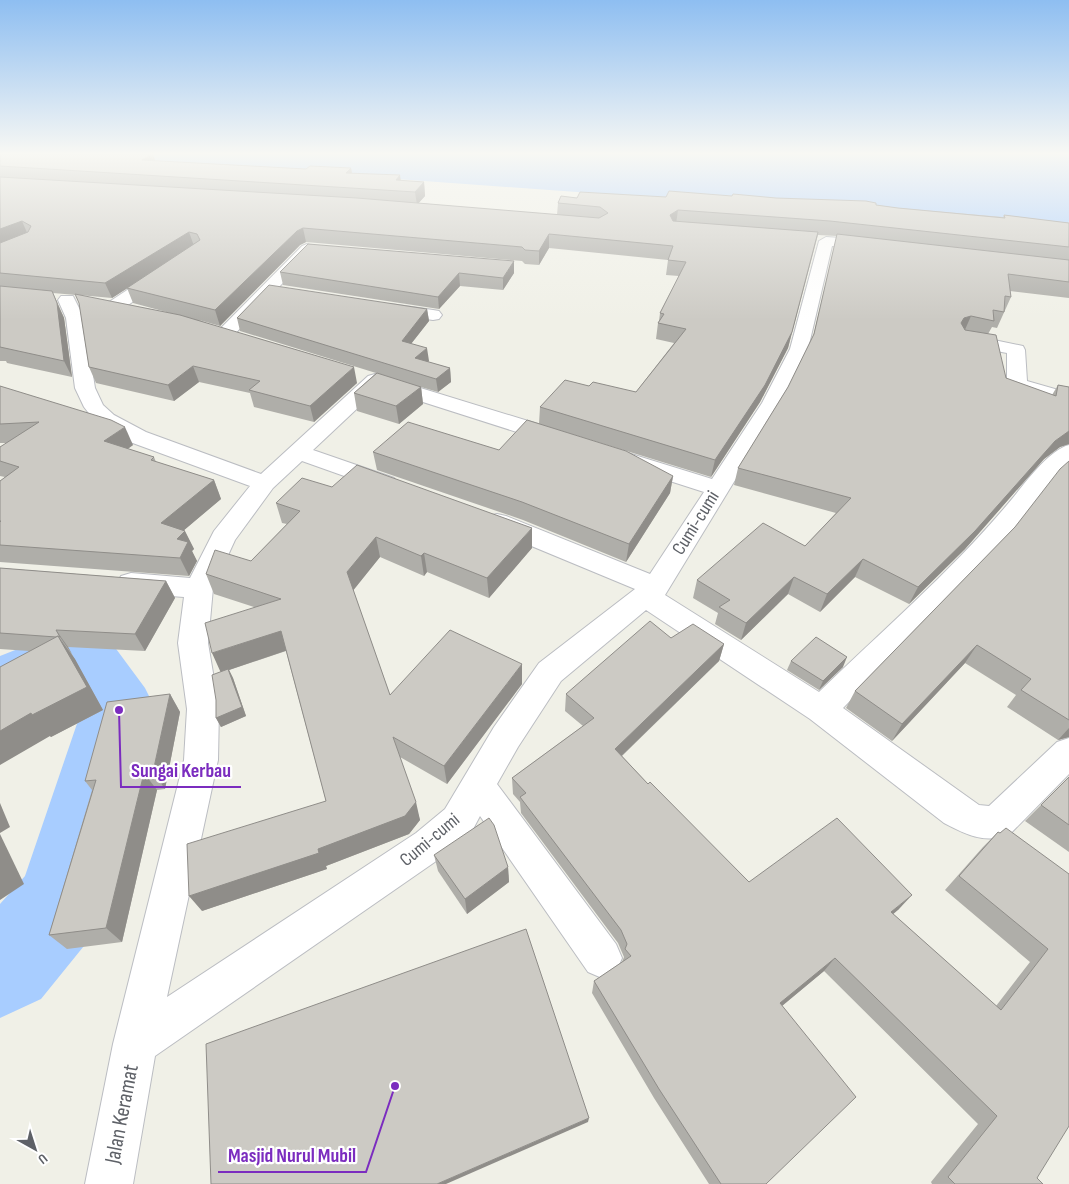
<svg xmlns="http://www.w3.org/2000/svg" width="1069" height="1184" viewBox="0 0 1069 1184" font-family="'Sofia Sans Condensed',sans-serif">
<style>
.water{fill:#a8cdff}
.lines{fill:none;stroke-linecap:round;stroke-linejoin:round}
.river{fill:#a8cdff;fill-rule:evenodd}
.street-casing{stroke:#bbbdc2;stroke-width:2}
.street{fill:#fff;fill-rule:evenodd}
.wall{fill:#afaea9;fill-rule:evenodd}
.shaded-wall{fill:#8f8d89}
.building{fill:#cccac4;stroke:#8f8d89}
.labels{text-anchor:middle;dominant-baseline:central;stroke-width:4.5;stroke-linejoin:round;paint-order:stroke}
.street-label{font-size:19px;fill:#5e6167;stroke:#fff}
.near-street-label{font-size:22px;fill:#5e6167;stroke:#fff}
.leader{fill:none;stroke:#7b2cbf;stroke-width:2}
.callout-dot{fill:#7b2cbf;stroke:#fff;stroke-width:2}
.callout-label{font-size:20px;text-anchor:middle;font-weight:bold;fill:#7b2cbf;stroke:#fff;stroke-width:4.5;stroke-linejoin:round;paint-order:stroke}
</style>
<rect width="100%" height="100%" fill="#f0f0e7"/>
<path class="water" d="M0 154H1069V221L1065 235 924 217 286 171Z"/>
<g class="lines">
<path class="river" d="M84 630 108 638 145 688 156 710 105 904 92 936 41 999 0 1018V904L25 876 81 712 67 689 25 709 0 717V656L38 641Z"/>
<defs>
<g id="street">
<path d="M826 237 871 240 879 245 871 250 832 246 808 349 782 403 665 595 819 692C884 629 954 569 1012 499 1025 483 1049 450 1069 445V465L1048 485 1003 543 843 708 979 805 989 806 1057 742 1069 738V774L1009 835C984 844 965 834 944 823L810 719 646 610 561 681 518 747 497 784 616 944 622 958 616 972 602 978 588 972 480 816 471 833 442 857 155 1056 133 1184H85L113 1044 184 760 187 709 178 643 184 597 131 593 121 590 117 583 121 576 131 573 190 578 214 531 250 486 130 442 98 425 84 407 75 388 66 318 58 300 61 296H73L84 318 95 388 103 405 114 415 146 432 261 474 368 376 375 374 564 432 567 437 564 442 556 444 548 442 379 388 313 450 394 478 398 483 394 488 386 490 378 488 302 461 273 488 235 540 213 588 208 643 219 709 218 760 167 997 416 833 445 809 494 727 539 663 635 589 488 528 484 522 488 516 497 514 506 516 650 574 704 492 620 465 617 460 620 455 628 453 712 479 762 403 790 349 819 241Z"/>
<path d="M307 244 312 246 315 249 312 252 231 338H219L216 334 219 330 302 246Z"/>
<path d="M162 269 168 271 170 274 168 277 121 310H109L106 306 109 302 156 271Z"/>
<path d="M390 304 433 310 439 311 442 315 439 319 433 320 384 313 381 309 384 305Z"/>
<path d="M965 334 1023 346 1025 350 1027 381 1069 393V405L1010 389 1007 385V353L958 344 956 340 958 336Z"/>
</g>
</defs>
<use href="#street" class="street-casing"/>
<use href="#street" class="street"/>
</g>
<g class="wall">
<path d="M0 154H153L155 161 306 169 351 168 352 173 401 181 424 182 425 196 418 203 557 215 558 203 577 198 732 196 776 198 876 205 898 208 1003 217 1004 215 1069 223V298L1010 291 1011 297 997 328 992 327 988 334 1006 378 1052 395 1058 385 1069 387V444L1060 447 1044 459 965 549 909 604 855 577 820 612 788 594 741 640 715 624 718 613 693 598 697 580 805 546 836 513 734 485 738 468 788 387 813 337 837 236 818 235 788 348 760 402 711 477 539 424 540 407 589 386 636 392 674 343 656 339 658 323 659 321 660 313 679 276 666 275 668 260 549 248 539 265 525 264 522 261 306 242 300 245 220 326 199 320 357 383 314 422 254 407 250 393 199 382 174 401 96 383 89 367 79 303 76 295 53 293 64 318 72 377 7 363 6 361H0ZM127 288 133 303 170 313 79 295 112 298Z"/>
<path d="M280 272 514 273 503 290 460 286 439 309 283 285Z"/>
<path d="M427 309 429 321 411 344 429 361 428 362 450 368 451 382 438 392 421 387 423 404 399 424 357 411 354 393 376 373 240 331 237 318Z"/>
<path d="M0 386 133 445 128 449 154 457 156 462 214 480 221 499 184 530 194 549 192 551 197 561 189 576 0 562V481L5 477 0 476V447L7 443H0Z"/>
<path d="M499 450 673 476 670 493 626 562 523 520 377 470 373 452Z"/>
<path d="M1069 461V737L1058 740 1007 707 1016 695 965 663 892 741 846 708 855 691 1015 527Z"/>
<path d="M276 503 532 548 489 598 427 572 424 576 380 557 353 590 390 695 522 684 447 784 400 757 420 820 409 834 326 866 327 869 202 911 326 801 286 651 229 670 233 678 246 716 221 727 216 718 221 672 254 607 214 594 206 574 251 561 287 524 282 523Z"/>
<path d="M0 568 166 581 175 598 145 651 68 647 103 710 51 737 50 736 29 651 0 649Z"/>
<path d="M671 638 724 644 719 661 622 756 648 784 749 882 899 909 893 914 996 1006 1030 962 945 890 983 847 998 832 1069 874 1037 1178 1043 1184H932L931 1182 978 1124 824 971 782 1006 766 1184H709L654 1098 592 993 594 981 622 962 624 957 618 943 521 813 520 802 513 794 512 778 583 726 565 711 566 694Z"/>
<path d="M791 661 843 667 819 690 787 670Z"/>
<path d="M170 694 180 712 165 789 157 790 122 942 67 949 49 935 92 790 85 781Z"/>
<path d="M1069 777V852L1025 821Z"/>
<path d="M434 855 508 867 509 882 467 914 438 871Z"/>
</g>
<g class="shaded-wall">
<path d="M153 154 157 166 142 160Z"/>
<path d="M351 168 353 180 346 173Z"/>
<path d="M400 175 402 188 396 180Z"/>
<path d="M424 182 425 196 417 205 415 192Z"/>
<path d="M678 210 676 224 668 228 670 215Z"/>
<path d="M22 221 28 235 0 246V229Z"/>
<path d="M303 228 306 242 300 245 220 326 215 310 297 231Z"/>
<path d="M189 232 194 246 112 298 105 283Z"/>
<path d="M549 234V248L539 265V251Z"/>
<path d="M514 261V273L503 290V278Z"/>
<path d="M459 273 460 286 439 309 438 297Z"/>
<path d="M52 291 64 318 72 377 64 361Z"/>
<path d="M427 309 429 321 403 354 402 341Z"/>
<path d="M971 316 964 332 961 323 964 318Z"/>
<path d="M792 332 788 348 760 402 711 477 715 460Z"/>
<path d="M427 348 429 361 417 371 415 358Z"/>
<path d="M193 366 199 382 174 401 168 385Z"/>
<path d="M354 367 357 383 314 422 310 406Z"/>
<path d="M450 368 451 382 438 392 436 379Z"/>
<path d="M421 387 423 404 399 424 396 406Z"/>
<path d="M125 427 133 445 113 459 104 441Z"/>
<path d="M1069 431V444L1060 447 1044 459 965 549 909 604 918 587 1055 441Z"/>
<path d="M673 476 670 493 626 562 629 544Z"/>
<path d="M214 480 221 499 170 542 161 523Z"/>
<path d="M532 528V548L489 598 487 578Z"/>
<path d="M185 531 194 549 192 551 197 561 189 576 180 558 177 539Z"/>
<path d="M376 537 380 557 352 592 347 572Z"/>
<path d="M424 553 427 572 424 576 421 556Z"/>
<path d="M863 559 855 577 820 612 827 594Z"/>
<path d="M794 577 788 594 741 640 746 623Z"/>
<path d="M166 581 175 598 145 651 135 634Z"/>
<path d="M56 630 68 647 72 654 60 637Z"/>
<path d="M281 631 288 650 229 670 233 678 246 716 221 727 216 718 221 673 212 653Z"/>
<path d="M58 636 75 659 103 710 51 737 50 736 0 765V731Z"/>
<path d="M724 644 719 661 612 765 615 749Z"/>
<path d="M977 645 965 663 892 741 902 724Z"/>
<path d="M847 657 843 667 819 690 823 681Z"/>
<path d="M522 664V684L447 784 444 766Z"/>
<path d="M170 694 180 712 165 789 153 772Z"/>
<path d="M1069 728V737L1058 740Z"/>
<path d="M144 773 157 790 122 942 106 928Z"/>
<path d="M416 802 420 820 409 834 326 866 327 869 202 911 189 896 318 849Z"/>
<path d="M0 803 10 827 0 833Z"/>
<path d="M0 834 24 884 0 900Z"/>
<path d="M508 867 509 882 467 914 465 899Z"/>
<path d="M912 895 899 909 879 926 891 912Z"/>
<path d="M835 958 824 971 771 1015 780 1003Z"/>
<path d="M589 1118 588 1122 446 1184H437Z"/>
</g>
<g class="building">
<path d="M0 154H152L142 160 306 169 310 166 351 168 346 173 400 175 396 180 424 182 415 192 0 166Z"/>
<path d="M0 177 357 198 599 218 608 213 600 207 558 203 561 196 577 198 580 192 666 197 669 191 732 196 733 194 776 198 866 201 876 203V205L898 208 1005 218 1004 215 1069 223V247L830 221 678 210 670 215 673 221 818 232 792 332 765 385 715 460 540 407 565 380 589 386 593 382 636 392 686 329 658 323 664 314 660 313 686 262 668 260 673 246 549 234 539 251 525 250 522 247 303 228 297 231 215 310 127 288 200 240 197 234 189 232 105 283 0 273V243L28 232 31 226 22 221 0 229Z"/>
<path d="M837 234 1069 260V282L1008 274 1011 297 1005 296 1004 312 993 310 994 321 971 316 964 318 961 323 965 330 996 335 1006 378 1056 396 1058 385 1069 387V431L1055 441 975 531 918 587 863 559 827 594 794 577 746 623 719 607 730 600 697 580 763 523 805 546 851 498 738 468 788 387 814 334Z"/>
<path d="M308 244 514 261 503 278 459 273 438 297 280 272Z"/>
<path d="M269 285 427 309 402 341 427 348 415 358 450 368 436 379 237 318Z"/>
<path d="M0 286 52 291 57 303 64 361 0 347Z"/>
<path d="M75 294 180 315 354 367 310 406 249 390 260 381 193 366 168 385 89 367 79 303Z"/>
<path d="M377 373 421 387 396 406 354 393Z"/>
<path d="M0 386 111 420 125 427 104 441 154 457 151 460 214 480 161 523 185 531 177 539 188 542 180 558 0 545V522L1 521H0V481L19 467 0 461V447L39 422 0 424Z"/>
<path d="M527 420 626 451 673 476 629 544 522 502 373 452 408 422 499 450Z"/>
<path d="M1069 461V720L1021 690 1031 679 977 645 902 724 855 691 1015 527 1060 469Z"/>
<path d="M357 465 532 528 487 578 424 553 421 556 376 537 347 572 390 695 450 630 522 664 444 766 393 737 416 802 405 816 318 849 319 853 189 896 187 844 326 801 281 631 212 653 205 623 281 599 206 574 215 550 251 561 300 511 276 503 302 478 332 487Z"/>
<path d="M0 568 166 581 135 634 56 630 60 637 58 636 56 637 0 633Z"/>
<path d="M650 621 671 638 693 624 724 644 615 749 648 784 650 782 749 882 837 818 912 895 891 912 1001 1010 1048 949 959 876 998 832 1000 833 1006 828 1069 874V1126L1037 1178 1043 1184H955L948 1177 997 1116 835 958 780 1003 856 1097 766 1184H721L659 1089 594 981 631 956 625 949 627 944 621 930 520 797 526 793 512 778 594 718 566 694Z"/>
<path d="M58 636 87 687 32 715 31 713 0 731V667Z"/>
<path d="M816 637 847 657 823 681 791 661Z"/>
<path d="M228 669 242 707 216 718V700L212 675Z"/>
<path d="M170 694 153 772 144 773 106 928 49 935 96 780 85 781 107 702Z"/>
<path d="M1069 777V825L1041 805Z"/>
<path d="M489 818 494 825 508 867 465 899 434 855Z"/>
<path d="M526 929 589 1118 437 1184H211L206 1044Z"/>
</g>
<linearGradient id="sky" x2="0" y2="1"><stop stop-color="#8ebef1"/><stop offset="0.48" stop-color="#f8f8f4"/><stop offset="1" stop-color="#f8f8f4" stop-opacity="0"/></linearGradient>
<rect width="1069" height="320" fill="url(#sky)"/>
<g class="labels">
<g class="street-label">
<text transform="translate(696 523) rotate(-58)">Cumi-cumi</text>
<text transform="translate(430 840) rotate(-40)">Cumi-cumi</text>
</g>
<g class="near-street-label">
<text transform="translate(122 1114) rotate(-79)">Jalan Keramat</text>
</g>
</g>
<path class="leader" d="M119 710L121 787H241M395 1086L366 1172H218"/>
<g class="callout-dot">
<circle cx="119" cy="710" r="5"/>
<circle cx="395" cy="1086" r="5"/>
</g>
<g class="callout-label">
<text x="181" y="777">Sungai Kerbau</text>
<text x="292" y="1162">Masjid Nurul Mubil</text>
</g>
<g transform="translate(35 1149) rotate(141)" stroke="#ffffff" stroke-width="4" paint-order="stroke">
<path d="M0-4L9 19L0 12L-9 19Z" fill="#5e6167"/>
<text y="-8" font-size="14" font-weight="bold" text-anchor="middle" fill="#5e6167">U</text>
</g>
</svg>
